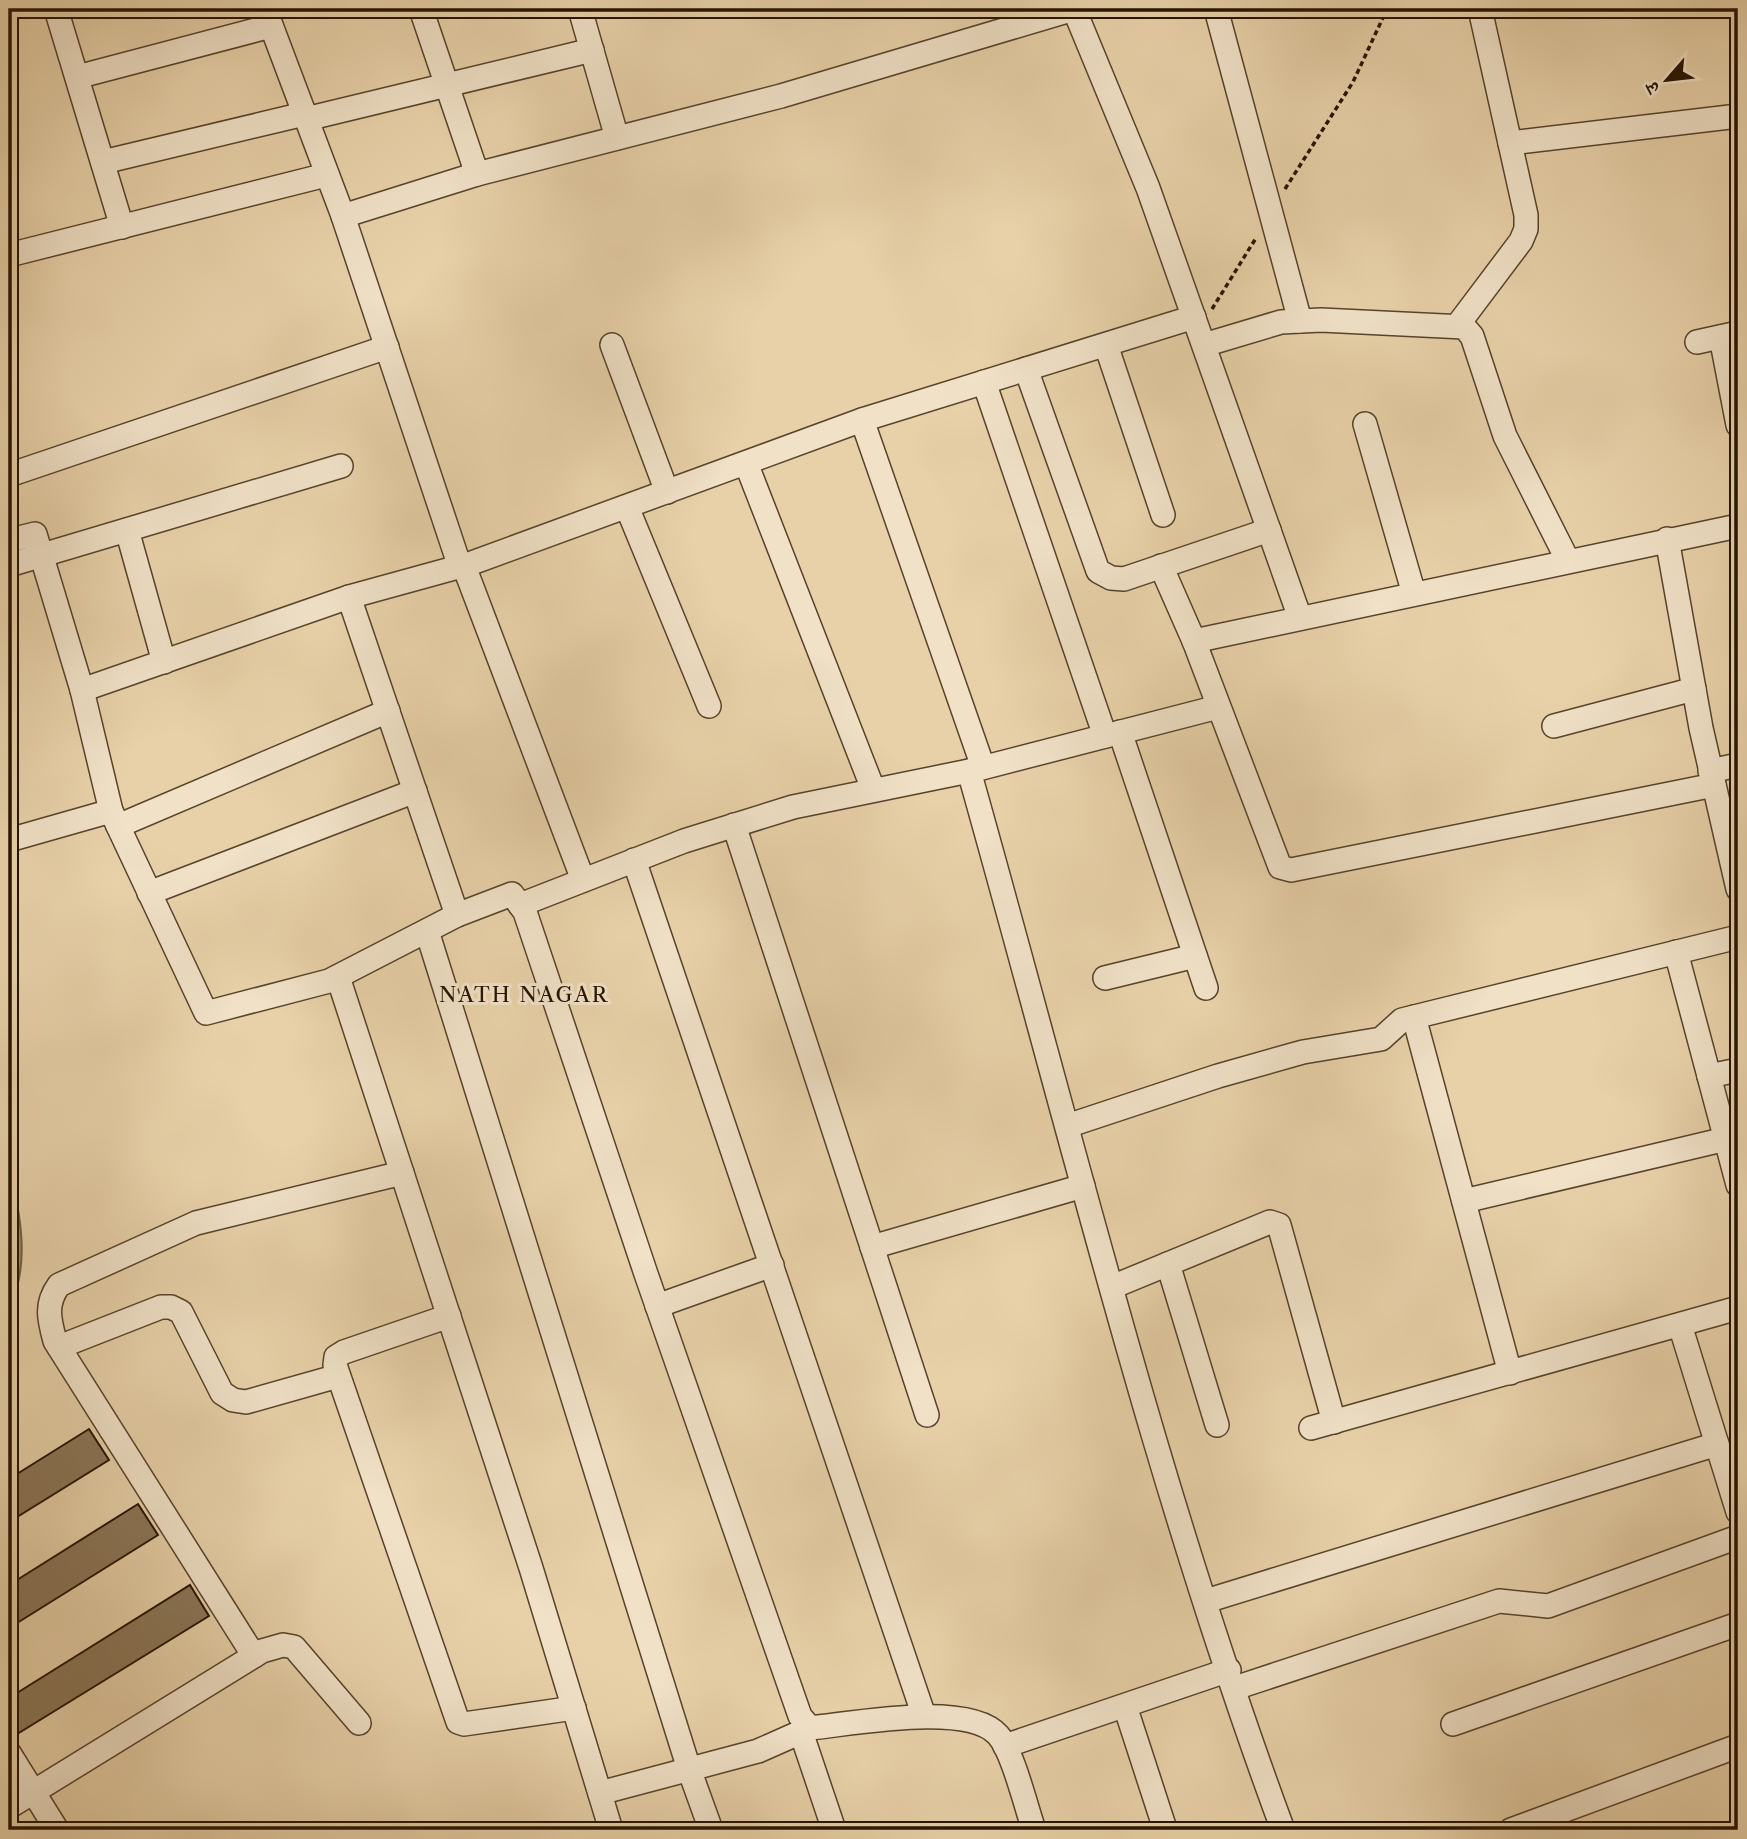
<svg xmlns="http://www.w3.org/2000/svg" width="1747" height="1839" viewBox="0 0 1747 1839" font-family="'Libre Caslon Text','Noto Serif Devanagari',serif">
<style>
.water{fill:#a69170;stroke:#735f43;stroke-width:2}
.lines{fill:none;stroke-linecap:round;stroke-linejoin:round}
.shore{stroke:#665238;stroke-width:2}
.building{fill:#8b7658;stroke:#261400;stroke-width:2}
.minor-casing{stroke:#56432a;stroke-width:26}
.path{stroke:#261400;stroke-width:3.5;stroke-dasharray:5 3.5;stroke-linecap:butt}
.minor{stroke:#f0e1c7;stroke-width:23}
.labels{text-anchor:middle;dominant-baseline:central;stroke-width:6;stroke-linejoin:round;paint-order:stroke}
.neighbourhood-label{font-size:21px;letter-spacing:2px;fill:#261400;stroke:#f0e1c7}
</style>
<rect width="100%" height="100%" fill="#e8d1a9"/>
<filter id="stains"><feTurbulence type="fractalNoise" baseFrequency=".00286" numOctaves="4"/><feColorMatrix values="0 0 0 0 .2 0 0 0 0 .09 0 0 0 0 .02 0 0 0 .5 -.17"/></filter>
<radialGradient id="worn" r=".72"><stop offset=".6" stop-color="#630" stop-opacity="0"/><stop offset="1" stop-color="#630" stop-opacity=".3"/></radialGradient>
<path class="water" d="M9 1168C20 1211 31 1266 9 1307Z"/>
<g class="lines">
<path class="shore" d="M9 1195 14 1263 9 1292"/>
</g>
<g class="building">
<path d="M89 1429 109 1460 9 1522V1479Z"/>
<path d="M138 1504 158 1535 9 1628V1585Z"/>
<path d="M190 1585 209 1616 9 1739V1698Z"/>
</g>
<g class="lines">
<defs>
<g id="minor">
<path d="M56 9 122 227"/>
<path d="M265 9 343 216 460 567"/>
<path d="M421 9 477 174"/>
<path d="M580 9 617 138"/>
<path d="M1216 9 1300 321"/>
<path d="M77 77 271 26"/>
<path d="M306 119 592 50"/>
<path d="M1510 143 1738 116"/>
<path d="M103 162 304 114"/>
<path d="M343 216 477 174 781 96 1074 9 1148 188 1300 618"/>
<path d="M9 255 326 175"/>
<path d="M1457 326 1521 241 1526 229V215L1480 9"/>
<path d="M1721 337 1738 425"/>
<path d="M1697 342 1738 333"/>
<path d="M612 345 667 492"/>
<path d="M1106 345 1163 515"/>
<path d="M1204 345 1281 322 1321 320 1464 327 1472 336 1505 436 1568 561"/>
<path d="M1026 369 1098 571 1111 578 1124 579 1269 530"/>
<path d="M984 382 1105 736"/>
<path d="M862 420 983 767"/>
<path d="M1365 424 1414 594"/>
<path d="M746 463 873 789"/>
<path d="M9 475 387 347"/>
<path d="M627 507 709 706"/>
<path d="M127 530 164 662"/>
<path d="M9 535 15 539 35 534 82 690 111 811 9 840"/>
<path d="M1667 539 1701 728 1738 889"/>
<path d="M9 565 341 466"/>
<path d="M464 566 583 880"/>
<path d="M1161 566 1194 641 1280 867 1291 870 1714 785"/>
<path d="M349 597 457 915"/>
<path d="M1194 641 1738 526"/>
<path d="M82 690 349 597 469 564 862 420 1194 317"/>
<path d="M1554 726 1694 689"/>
<path d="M1120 732 1206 988"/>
<path d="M969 771C1069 1125 1155 1485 1283 1830"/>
<path d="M1710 771 1738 765"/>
<path d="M111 811 206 1013 329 981 457 915 512 894 525 912 646 1274 800 1716 810 1728C852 1724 968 1701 998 1735 1013 1752 1026 1807 1034 1830"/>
<path d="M734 825 927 1415"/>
<path d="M118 826 388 711"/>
<path d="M634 860 924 1716"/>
<path d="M149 893 415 791"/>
<path d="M520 905 684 841 793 807 974 770 1218 707"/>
<path d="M427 931 689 1769 711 1830"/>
<path d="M1676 952 1738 1185"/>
<path d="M338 977 531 1568 611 1830"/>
<path d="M1105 978 1195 956"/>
<path d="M1414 1017 1510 1373"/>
<path d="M1709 1076 1738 1070"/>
<path d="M1067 1126 1218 1076 1303 1052 1381 1039 1402 1020 1738 937"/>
<path d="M1464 1201 1726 1139"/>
<path d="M872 1247 1083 1186"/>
<path d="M1168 1264 1217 1425"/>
<path d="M1112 1287 1270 1222 1279 1225 1334 1422"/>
<path d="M657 1306 772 1265"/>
<path d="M449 1316 344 1352 336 1357 335 1365 458 1722 464 1724 574 1708"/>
<path d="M1680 1325 1738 1512"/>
<path d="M59 1347 161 1307H171L181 1312 222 1393 233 1400 246 1402 338 1376"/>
<path d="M1311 1428 1738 1308"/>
<path d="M1206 1601 1717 1444"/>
<path d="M254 1656 55 1341C49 1319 45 1304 59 1285L196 1223 402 1173"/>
<path d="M1235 1688 1499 1601 1548 1606 1738 1537"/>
<path d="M1125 1706 1165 1829"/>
<path d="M1453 1724 1738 1624"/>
<path d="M801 1732 834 1830"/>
<path d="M1005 1746 1229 1670"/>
<path d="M9 1753 57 1830"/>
<path d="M600 1793 758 1751 810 1728"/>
<path d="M9 1807 262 1651 283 1645 294 1647 359 1723"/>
<path d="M1511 1830 1738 1746"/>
</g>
</defs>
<use href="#minor" class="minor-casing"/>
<g class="path">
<path d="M1285 189 1353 82 1387 9"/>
<path d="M1212 309 1256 238"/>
</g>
<use href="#minor" class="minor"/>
</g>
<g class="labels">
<g class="neighbourhood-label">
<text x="524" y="994">NATH NAGAR</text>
</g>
</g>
<rect width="1747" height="1839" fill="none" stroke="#e8d1a9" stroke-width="35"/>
<rect x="10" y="10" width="1726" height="1818" fill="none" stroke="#261400" stroke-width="3.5"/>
<rect x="18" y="18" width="1712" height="1804" fill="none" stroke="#261400" stroke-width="2"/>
<g transform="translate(1667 80) rotate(242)" stroke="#f0e1c7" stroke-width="5" paint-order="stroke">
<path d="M0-5L12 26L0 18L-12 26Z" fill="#261400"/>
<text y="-10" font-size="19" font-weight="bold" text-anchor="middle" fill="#261400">उ</text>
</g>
<rect width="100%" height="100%" filter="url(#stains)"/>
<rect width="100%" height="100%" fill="url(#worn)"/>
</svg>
